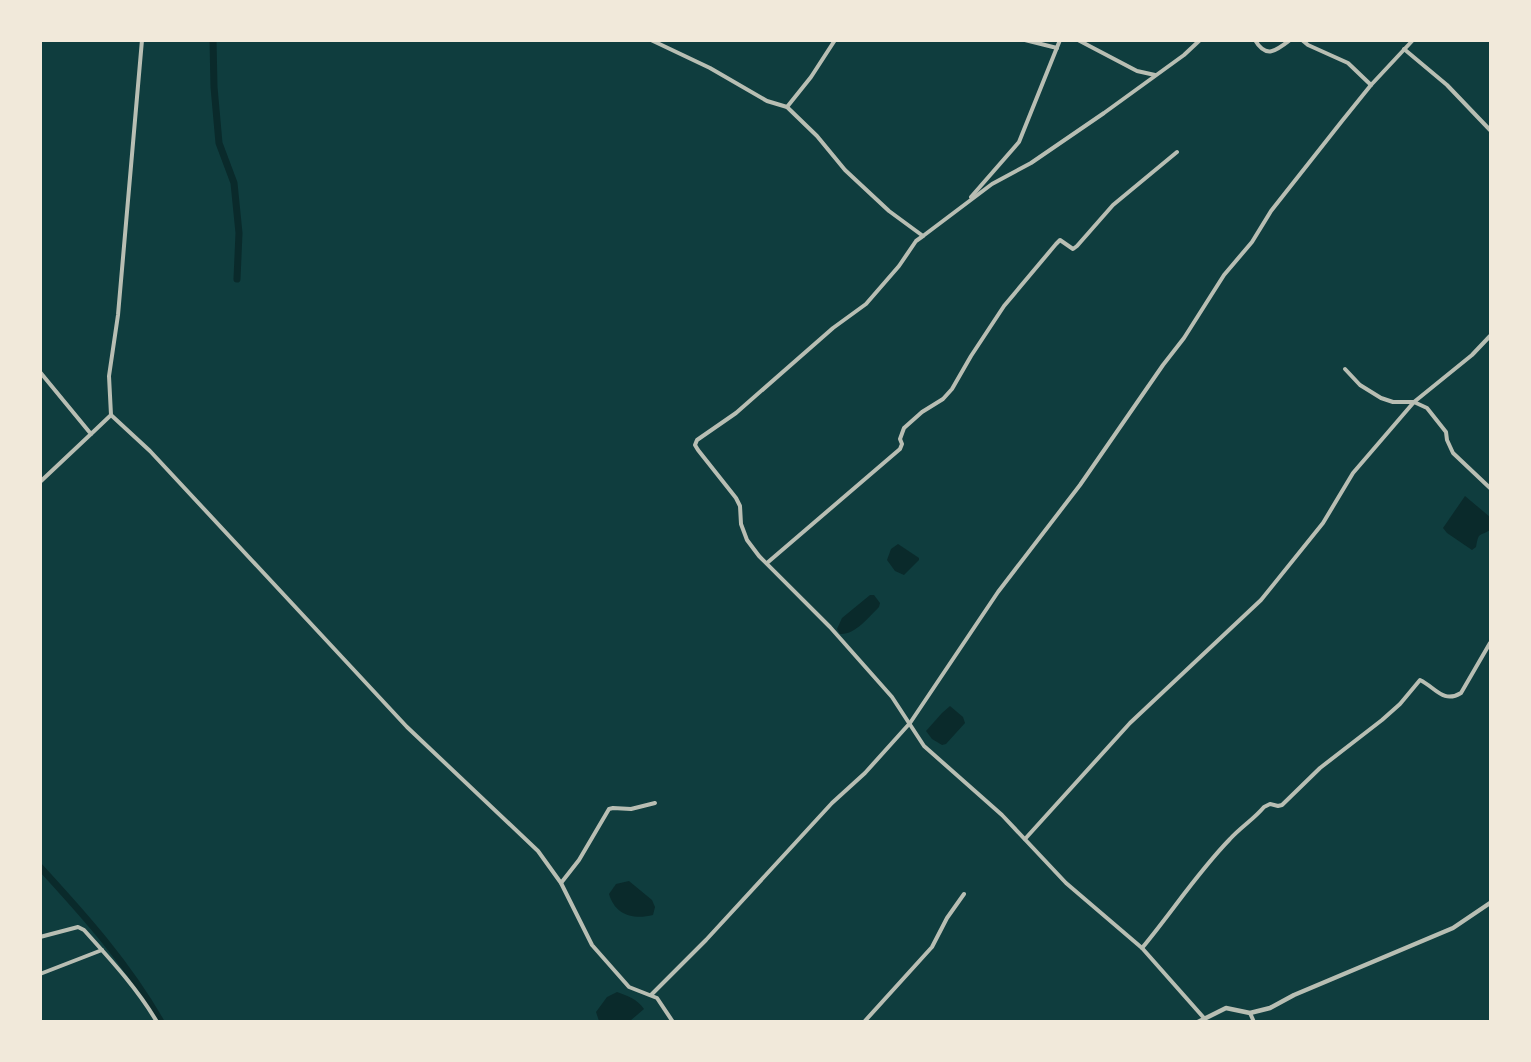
<svg xmlns="http://www.w3.org/2000/svg" width="1531" height="1062" viewBox="0 0 1531 1062" font-family="'Source Sans 3',sans-serif">
<style>
.water{fill:#0a2a2b}
.lines{fill:none;stroke-linecap:round;stroke-linejoin:round}
.canal{stroke:#0a2a2b;stroke-width:7}
.minor{stroke:#b8beb3;stroke-width:4}
.tertiary{stroke:#b8beb3;stroke-width:4.5}
</style>
<rect width="100%" height="100%" fill="#0f3d3e"/>
<g class="water">
<path d="M1465 496 1490 517V530C1478 537 1479 532 1476 547L1472 550 1447 533 1443 528Z"/>
<path d="M898 544 919 558V560L904 575 895 571 887 560 891 549Z"/>
<path d="M870 595H874L880 603 879 607C869 617 855 635 840 634L837 629 842 618Z"/>
<path d="M950 706 963 717 965 723 946 744 942 745 932 739 926 731 942 713Z"/>
<path d="M629 881 652 900 655 907 653 915C633 920 615 915 609 894L616 884Z"/>
<path d="M617 992C628 996 637 999 644 1009L630 1021H599L596 1012 607 997Z"/>
</g>
<g class="lines">
<g class="canal">
<path d="M213 40 214 87 219 143 234 183 239 233 237 279"/>
<path d="M40 867C85 916 128 964 161 1022"/>
</g>
<g class="minor">
<path d="M142 40 118 315 109 376 111 415 150 451 407 727 538 851 561 883 592 945 629 987 657 998 673 1022"/>
<path d="M651 40 710 68 767 101 787 107 817 136 845 170 889 211 923 236 916 241 899 266 866 304 833 328 736 413 697 440 695 445 698 450 736 498 740 506 741 524 747 540 759 556 830 627 892 697 924 746 1002 815 1066 883 1142 948 1204 1018"/>
<path d="M1025 40 1057 48"/>
<path d="M1078 40 1137 71 1155 75"/>
<path d="M1255 40C1266 59 1276 51 1290 40"/>
<path d="M1302 40 1308 45 1348 63 1371 85"/>
<path d="M1404 49 1447 85 1490 130"/>
<path d="M787 107 811 77 835 40"/>
<path d="M971 197 1019 142 1060 40"/>
<path d="M923 236 992 184 1031 163 1104 113 1184 55 1200 40"/>
<path d="M1345 369 1360 385 1381 398 1393 402H1414L1427 408 1446 432 1447 440 1453 453 1490 488"/>
<path d="M40 372 91 434 40 482"/>
<path d="M91 434 111 415"/>
<path d="M767 563 900 449 902 444 900 439 904 428 922 412 943 399 952 389 971 356 1004 306 1056 244 1060 240 1073 249 1077 246 1113 205 1177 152"/>
<path d="M1025 839 1130 723 1261 600 1323 523 1353 473 1414 402 1472 355 1490 336"/>
<path d="M561 883 579 860 609 809 613 808 631 809 655 803"/>
<path d="M40 937 78 927 84 930C110 959 137 988 157 1022"/>
<path d="M1142 948C1172 912 1197 873 1230 839 1241 827 1254 819 1264 807L1270 804 1278 806 1282 805 1320 768 1382 720 1400 704 1420 680C1435 687 1443 704 1461 693L1490 643"/>
<path d="M40 974 102 950"/>
<path d="M651 995 706 940 832 803 865 773 910 723 998 592 1080 485 1163 365 1184 338 1224 275 1252 242 1271 211 1342 121 1371 85 1413 40"/>
<path d="M1250 1013 1254 1022"/>
<path d="M864 1022 932 947 947 918 964 894"/>
</g>
<path class="tertiary" d="M1198 1022 1226 1008 1250 1013 1270 1008 1294 995 1453 928 1490 903"/>
</g>
<rect width="1531" height="1062" fill="none" stroke="#f1e9da" stroke-width="84"/>
</svg>
